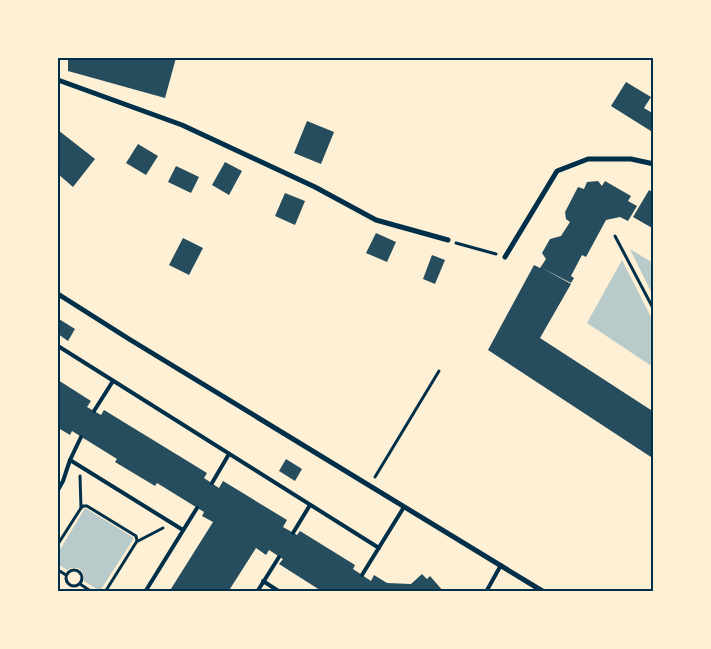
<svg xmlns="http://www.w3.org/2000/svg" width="711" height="649" viewBox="0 0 711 649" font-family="Ubuntu,sans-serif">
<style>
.green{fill:#b9caca}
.building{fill:#264d5e}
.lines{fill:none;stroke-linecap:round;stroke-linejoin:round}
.path{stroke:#003049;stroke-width:3}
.service{stroke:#003049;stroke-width:4}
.minor{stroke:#003049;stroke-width:5}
.neatline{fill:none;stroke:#003049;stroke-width:2}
</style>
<rect width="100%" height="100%" fill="#fdf0d5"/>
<g class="green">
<path d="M630 249 653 263V296Z"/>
<path d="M622 260 653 321V367L587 323Z"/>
<path d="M85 508 134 538 100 591 84 581C85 570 77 564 67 570L58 564V553Z"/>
</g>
<g class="building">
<path d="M68 58H176L165 98 68 71Z"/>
<path d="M626 82 651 97 644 108 654 114V133L611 106Z"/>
<path d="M307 121 334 132 321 164 294 153Z"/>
<path d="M58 130 95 159 73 187 58 174Z"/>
<path d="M138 144 158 156 146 175 126 163Z"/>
<path d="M225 162 242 171 229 195 212 185Z"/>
<path d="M176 166 199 177 191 193 168 182Z"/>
<path d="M598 181 602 186 605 181 631 196 628 201 637 206 628 221 620 217 606 220 586 257 582 255 571 276 574 278 571 283 542 268 571 284 540 338 654 412V459L488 350 534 265 540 268 546 259 542 253 550 239 561 236 570 222 566 219 565 212 578 187 584 189 587 182Z"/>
<path d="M649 190 654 193V229L633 217Z"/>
<path d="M285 193 305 201 295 225 275 216Z"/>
<path d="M376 233 396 242 387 262 366 253Z"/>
<path d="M183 238 203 248 189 275 169 265Z"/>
<path d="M432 255 445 260 435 284 423 279Z"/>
<path d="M59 319 75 329 68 341 58 334V322Z"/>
<path d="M58 380 91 401 87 407 101 415 104 410 207 473 204 478 219 488 223 481 287 520 283 527 297 535 300 531 355 565 353 569 371 581 374 575 387 583 411 584 422 574 427 579 430 576 444 592H323L279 564 283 559 269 550 266 555 256 548 228 592H169L213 522 202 516 204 512 157 483 155 486 115 462 117 459 72 431 70 435 60 429 58 432Z"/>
<path d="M286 459 302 469 295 481 279 471Z"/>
</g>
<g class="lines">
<g class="path">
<path d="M615 236 654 310"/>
<path d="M456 243 496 254"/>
<path d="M80 476 81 508"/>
<path d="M375 477 439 371"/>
<path d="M138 541 163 528"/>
<path d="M58 544 81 508 83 506H87L136 536 137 541 105 592"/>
<circle cx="74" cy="578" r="8"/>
<path d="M58 570 66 575"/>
<path d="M80 584 92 592"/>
</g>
<g class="service">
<path d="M58 346 379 548"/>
<path d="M94 411 113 381"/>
<path d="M70 460 183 530"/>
<path d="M212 483 229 454"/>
<path d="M58 490 63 481 70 460 81 437"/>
<path d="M293 533 310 505"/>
<path d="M362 575 404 507"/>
<path d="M263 581 280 592"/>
<path d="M145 592 197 508"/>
<path d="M257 592 279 557"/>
<path d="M486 592 501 565"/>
</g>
<g class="minor">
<path d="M58 80 182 125 315 187 376 220 448 240"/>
<path d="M505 257 557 171 588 159H631L654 164"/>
<path d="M58 294 129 339 544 592"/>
</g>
</g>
<rect width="711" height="649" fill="none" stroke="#fdf0d5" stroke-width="118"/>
<rect x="59" y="59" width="593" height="531" class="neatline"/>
</svg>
